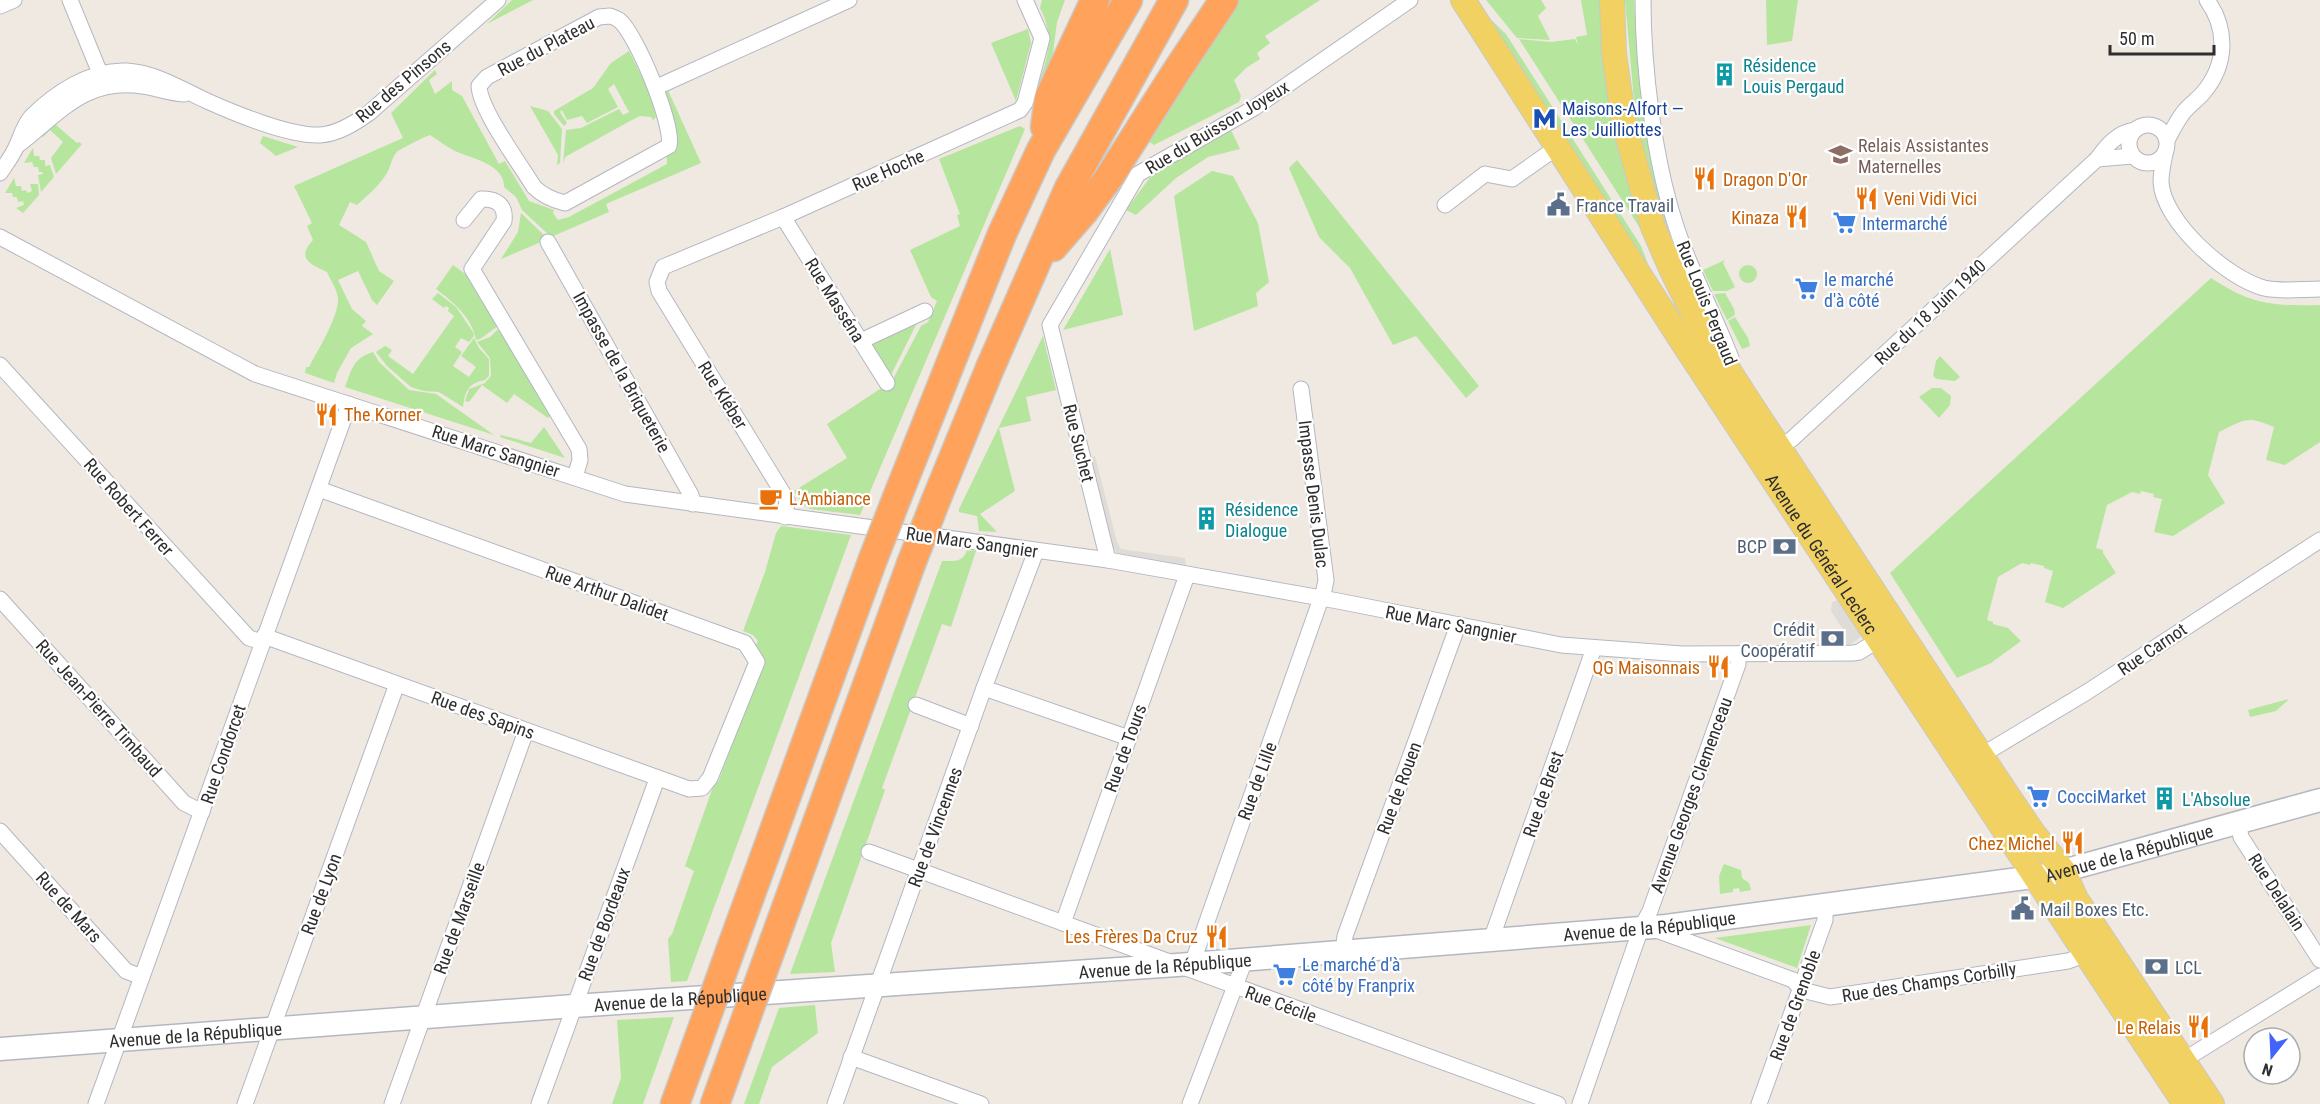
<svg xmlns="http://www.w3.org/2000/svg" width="2320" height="1104" viewBox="0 0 2320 1104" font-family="'Roboto Condensed',sans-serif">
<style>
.green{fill:#b6e59e}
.plaza{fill:#dfdcd8}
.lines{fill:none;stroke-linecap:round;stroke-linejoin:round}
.street-casing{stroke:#b4b7c1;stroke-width:17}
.secondary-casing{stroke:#b4b7c1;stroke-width:25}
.primary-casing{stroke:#c9c9c9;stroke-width:26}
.highway-casing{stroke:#c9c9c9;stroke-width:31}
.street{stroke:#fff;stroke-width:15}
.secondary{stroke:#fff;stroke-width:22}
.primary{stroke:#f2d163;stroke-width:24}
.highway{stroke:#ffa35c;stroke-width:28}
.highway-bridge-casing{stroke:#c9c9c9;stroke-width:31;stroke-linecap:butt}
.highway-bridge{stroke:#ffa35c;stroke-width:28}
.labels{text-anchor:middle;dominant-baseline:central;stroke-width:4.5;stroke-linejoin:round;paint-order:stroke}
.street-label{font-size:18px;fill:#2e2e2e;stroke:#fff}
.culture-label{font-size:18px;fill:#0d838f;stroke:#fff;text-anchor:start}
.transit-label{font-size:18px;fill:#164399;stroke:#fff;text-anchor:start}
.education-label{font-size:18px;fill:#785e54;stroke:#fff;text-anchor:start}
.food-label{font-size:18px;fill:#c56008;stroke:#fff;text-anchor:end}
.service-label{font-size:18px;fill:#4e5e75;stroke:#fff;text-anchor:start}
.shop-label{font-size:18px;fill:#366cbe;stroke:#fff;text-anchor:start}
</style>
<rect width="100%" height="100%" fill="#efe9e1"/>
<g class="green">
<path d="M512 0H533L487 24Z"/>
<path d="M1042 0H1065L1057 22 1053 53 1040 87 1038 86C1048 56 1055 37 1040 8Z"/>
<path d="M1237 0H1320L1265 36 1270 43 1257 53 1260 59 1246 68 1234 80 1241 96 1239 102 1154 145 1144 138Z"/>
<path d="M1486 0H1541L1546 8 1538 16 1550 40 1517 38Z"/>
<path d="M1581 0H1603L1684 316 1661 276 1643 233 1519 39 1551 42 1575 39 1578 45 1576 37 1587 35Z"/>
<path d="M1625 0H1634C1638 82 1646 163 1672 241H1669L1636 122Z"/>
<path d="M1766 0H1798L1792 41 1767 45Z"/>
<path d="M1485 14 1506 34 1641 246 1653 277Z"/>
<path d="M1028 29 1031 43 1016 101 991 43Z"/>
<path d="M629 51 648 89 656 117 653 120 651 117 640 116 630 121 565 157 563 164 566 130 581 128 619 109 623 115 629 112 614 84 608 89 618 107 587 123 582 116 567 120 562 110 560 112 567 123 564 126 554 114V111L593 88 611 63Z"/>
<path d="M435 70 437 74 429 80 435 94 452 81V90L462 96 499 164 505 161 529 201 554 210 553 213 558 220 569 217 667 164 665 96 667 88 701 163 606 204 609 212 551 237 522 210 516 197 504 187C505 164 470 158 455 151 447 147 438 140 430 135 428 135 398 150 397 152 391 158 391 167 387 173 379 186 368 195 357 205L350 202 339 225 366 242 379 271 394 281 377 305 372 300 358 271 338 280 352 309 366 321 362 326 373 334 351 348 337 373 334 383 305 373 306 367H309C318 350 336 321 338 302 339 292 331 281 327 272 310 264 296 259 313 240L307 226 312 223 294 186 403 138 391 113Z"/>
<path d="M530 106 548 111 562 129 560 163 557 165 558 155Z"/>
<path d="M61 118 56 125 77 143 79 142 82 144 56 174 51 158 63 142 50 130 43 137 41 136Z"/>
<path d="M1020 126 1025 129 860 515 810 509 803 505 794 491 847 458 827 424 892 381 921 326 928 322 937 301 931 297 910 250 960 226 957 215 960 214 939 159Z"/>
<path d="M1231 130 1240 149 1208 157 1176 178 1136 215 1126 210 1151 176 1182 154Z"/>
<path d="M263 136 298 147 276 156 260 143Z"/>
<path d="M33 148 34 156H39L40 160H45V166L50 165 54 177 41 192 38 175 43 174 42 172H39L38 167H34L32 162 24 163Z"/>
<path d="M1297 160 1479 386 1466 398 1416 336 1393 345 1350 268 1319 237 1289 168Z"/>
<path d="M1212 171 1233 176 1258 223 1269 282 1256 293 1258 306 1194 331 1174 196Z"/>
<path d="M14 178 16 186H21L22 191 26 190 27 193 32 191 30 184H38L39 195 23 213 16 208 24 205 23 201 18 202 17 197H13L12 193H5Z"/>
<path d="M521 213 548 239 501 259 518 232Z"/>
<path d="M1110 249 1123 315 1063 330Z"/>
<path d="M1725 260 1723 263 1735 287 1727 291H1713L1703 270Z"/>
<circle cx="1748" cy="274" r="9"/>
<path d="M453 265 468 276 498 326 480 339 476 340C472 317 453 302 436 289Z"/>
<path d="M2211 278C2252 305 2273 306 2320 305V442L2285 465 2266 460 2274 427C2248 416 2247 418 2219 432L2208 475 2225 503 2173 536 2154 532 2162 499 2153 497 2154 494 2141 491 2140 494 2132 492 2107 505 2096 548 2103 550V553L2116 573 2063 608 2045 602 2053 571 2044 568V566L2031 563 2030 565 2022 563 1998 577 1987 620 1993 622V624L2008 628 2021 641 1991 663 1957 678 1890 573Z"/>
<path d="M438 293 456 307 473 332 474 336 469 342 461 338 455 347 462 352 453 366 469 377 476 367 461 356 474 338 479 348 489 359V376L485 380C467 383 465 393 463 407L439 392 424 391 411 387 387 366 376 352 385 346 392 350 388 356 413 374 454 316 448 311 449 308 446 306 444 308 432 299Z"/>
<path d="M1725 293 1734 309 1735 315 1727 320 1714 294Z"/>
<path d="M1735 317 1748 338 1750 346 1742 349 1728 321Z"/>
<path d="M917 323 890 377 872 345 873 342Z"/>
<path d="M497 330 502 332 552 414 548 418 514 394 507 403 482 385 469 402 465 401 469 389 485 383 491 376 490 358 477 342 490 337Z"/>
<path d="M1043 336 1056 390 1026 397 1031 421 999 428 1015 491 980 514 997 532 979 531 977 516 959 512V509Z"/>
<path d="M373 352 379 362 409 390 436 394 494 435 345 387C352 369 353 358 373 352Z"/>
<path d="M1940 356 1960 377 1955 381 1937 379 1933 376 1936 361Z"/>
<path d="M1932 388H1941L1951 396 1950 405 1939 418 1919 397Z"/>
<path d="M544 427 565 458 500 437 501 435 531 443Z"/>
<path d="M781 526 851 535 687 981 671 982 668 939 672 934 694 871 685 866 713 787 719 780 761 667 755 646 758 641 753 635 743 631 765 572 776 533Z"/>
<path d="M967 550 976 551 951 627 942 624 882 788 885 790 831 943 835 972 790 974 942 561C953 561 963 563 967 550Z"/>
<path d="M2289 699 2276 711 2250 717 2248 710Z"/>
<path d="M1724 864 1741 870 1742 878 1749 883 1751 890 1740 892 1739 888 1733 889V892L1720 894 1719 876Z"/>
<path d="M1811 925 1797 968 1715 938Z"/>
<path d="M815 1005 818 1033 772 1067 759 1104H744L779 1008Z"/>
<path d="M674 1017 643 1104H612L621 1078 617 1020Z"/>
</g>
<g class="plaza">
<path d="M1095 456 1117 542 1121 549 1185 558 1186 569 1118 555 1112 545 1091 457Z"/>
<path d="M1842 599 1861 629 1860 637 1846 648 1841 643 1846 634 1831 611 1832 602Z"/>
</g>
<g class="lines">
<defs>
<g id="street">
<path d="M70 0 104 83"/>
<path d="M1643 0C1643 68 1654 158 1675 223 1689 269 1714 313 1731 358"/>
<path d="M0 6 14 0"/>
<path d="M610 16C613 17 616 18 619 20 636 33 674 125 669 146L565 203C552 200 543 196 534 187 520 164 480 110 479 86L487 77 599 17Z"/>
<path d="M657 87 849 0"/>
<circle cx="2148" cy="144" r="19"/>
<path d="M2167 140C2172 131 2177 121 2183 113 2189 105 2197 100 2203 93 2227 65 2228 29 2207 0"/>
<path d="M18 145C59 114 85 77 143 86 157 88 169 93 184 94"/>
<path d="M2165 154C2163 163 2161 173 2161 182 2163 222 2227 278 2264 288 2281 292 2302 289 2320 289"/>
<path d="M2097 159 2132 156"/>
<path d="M0 173C6 164 13 155 17 145 21 136 24 125 31 117 55 93 91 69 127 71 156 73 181 89 207 101 236 114 290 136 320 135 338 134 355 123 369 113L498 0"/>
<path d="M1445 205 1485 174 1512 179 1546 155 1558 149"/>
<path d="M783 217 887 383"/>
<path d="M464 220 481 199C496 198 506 205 504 221L472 269 579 449 580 460 575 477"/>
<path d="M0 237 255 374 625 494 1108 560 1338 601 1561 645 1682 654 1853 653 1859 652 1885 636"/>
<path d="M548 242 691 495 693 504"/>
<path d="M861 341 925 311"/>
<path d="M0 365 249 638 262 642"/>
<path d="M1774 451 1792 439 2097 159C2107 145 2117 133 2135 130"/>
<path d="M785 517 787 500 659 291 657 282 663 267 783 217 1020 110 1025 103 1042 38 1025 0"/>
<path d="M1108 560 1050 325 1138 174 1254 108 1410 0"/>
<path d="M0 599 184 803 202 812"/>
<path d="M264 636 689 789 702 788 710 778 757 662 745 643 319 489"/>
<path d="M984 688 1129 738"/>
<path d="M916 705 971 726"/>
<path d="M1982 755 2087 692 2320 540"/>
<path d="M2238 822 2241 837 2320 960"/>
<path d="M0 831 126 971 142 977"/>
<path d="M869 852 1558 1104"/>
<path d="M1063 923 1187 575"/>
<path d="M1659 931 1793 980 1802 990 1830 997 2068 961 2087 954"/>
<path d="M1491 940 1594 648"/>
<path d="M1343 952 1345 936 1458 625"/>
<path d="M1192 964 1324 590 1326 580 1301 389"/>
<path d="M851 1057 981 1104"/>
<path d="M2175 1058 2183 1060 2195 1053 2320 976"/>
<path d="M96 1104 349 404"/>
<path d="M245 1104 397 684"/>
<path d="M392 1104 526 731"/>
<path d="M539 1104 657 779"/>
<path d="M835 1104 984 688 1036 551"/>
<path d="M1190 1104 1245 960"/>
<path d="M1580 1104 1641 928 1650 911 1738 664V654"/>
<path d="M1759 1104 1825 920V906"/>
</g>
<g id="secondary">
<path id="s1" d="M0 1049 574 1006 1177 965 1666 926 2048 875 2320 800"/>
</g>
<g id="primary">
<path id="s2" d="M1463 0 1685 346 2185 1104"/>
<path d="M1612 0 1614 53 1624 124 1653 227 1673 273 1696 319 1744 394 2004 790 2034 834 2063 870 2076 899 2212 1104"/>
</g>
<g id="highway">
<path d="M1045 127 1049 98 1095 0"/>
<path d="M1053 247 1085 210 1110 176 1176 72 1224 0"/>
<path d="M898 495 1002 234 1041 150 1128 0"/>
<path d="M936 500 990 368 1069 188 1174 0"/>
<path d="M774 941 911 564"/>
<path d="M733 943 873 559"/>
<path d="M675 1104 695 1049"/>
<path d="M715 1104 736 1046"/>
</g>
</defs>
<use href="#street" class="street-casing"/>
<use href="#secondary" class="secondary-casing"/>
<use href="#primary" class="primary-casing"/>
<use href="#highway" class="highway-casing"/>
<use href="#street" class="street"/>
<use href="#secondary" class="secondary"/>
<use href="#primary" class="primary"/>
<use href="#highway" class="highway"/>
<defs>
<g id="highway-bridge">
<path d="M873 559 898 495"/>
<path d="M911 564 936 500"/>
<path d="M736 1046 774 941"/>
<path d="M695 1049 733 943"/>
</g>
</defs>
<use href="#highway-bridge" class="highway-bridge-casing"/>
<use href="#highway-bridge" class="highway-bridge"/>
</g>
<defs>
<symbol id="building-bare" viewBox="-9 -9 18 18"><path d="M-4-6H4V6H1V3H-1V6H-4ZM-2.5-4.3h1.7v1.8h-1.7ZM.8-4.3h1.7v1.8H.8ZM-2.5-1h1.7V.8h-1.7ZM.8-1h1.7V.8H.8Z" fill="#0f9aa8" stroke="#fff" stroke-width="2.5" paint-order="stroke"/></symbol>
<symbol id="metro-bare" viewBox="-9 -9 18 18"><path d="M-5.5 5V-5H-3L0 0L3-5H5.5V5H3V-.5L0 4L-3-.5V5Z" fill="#1a4fb4" stroke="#fff" stroke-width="2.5" paint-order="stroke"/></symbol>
<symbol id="school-bare" viewBox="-9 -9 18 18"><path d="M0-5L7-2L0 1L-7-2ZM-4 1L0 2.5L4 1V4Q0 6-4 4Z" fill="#8d6e63" stroke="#fff" stroke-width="2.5" paint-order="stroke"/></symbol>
<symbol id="restaurant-bare" viewBox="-9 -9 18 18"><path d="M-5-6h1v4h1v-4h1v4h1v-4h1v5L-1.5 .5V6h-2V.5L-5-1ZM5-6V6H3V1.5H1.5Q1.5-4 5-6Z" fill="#e8710a" stroke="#fff" stroke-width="2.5" paint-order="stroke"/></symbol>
<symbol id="civic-bare" viewBox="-9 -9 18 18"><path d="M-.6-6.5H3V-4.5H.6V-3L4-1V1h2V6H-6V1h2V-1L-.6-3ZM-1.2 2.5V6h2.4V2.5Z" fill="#5c6f8a" stroke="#fff" stroke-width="2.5" paint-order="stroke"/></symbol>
<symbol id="supermarket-bare" viewBox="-9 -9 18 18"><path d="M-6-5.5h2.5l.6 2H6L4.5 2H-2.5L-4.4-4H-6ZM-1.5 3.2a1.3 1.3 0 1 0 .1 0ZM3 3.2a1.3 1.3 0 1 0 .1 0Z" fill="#3f7fe0" stroke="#fff" stroke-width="2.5" paint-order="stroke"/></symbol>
<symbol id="cafe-bare" viewBox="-9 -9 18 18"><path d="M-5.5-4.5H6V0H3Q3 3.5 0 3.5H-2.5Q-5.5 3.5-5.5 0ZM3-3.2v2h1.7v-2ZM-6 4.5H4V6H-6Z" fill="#e8710a" stroke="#fff" stroke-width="2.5" paint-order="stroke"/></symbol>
<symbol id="bank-bare" viewBox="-9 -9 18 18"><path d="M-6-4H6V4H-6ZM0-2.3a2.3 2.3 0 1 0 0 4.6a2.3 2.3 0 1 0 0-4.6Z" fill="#5c6f8a" stroke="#fff" stroke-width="2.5" paint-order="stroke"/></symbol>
</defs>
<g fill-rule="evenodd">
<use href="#building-bare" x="1708" y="58" width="33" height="33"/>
<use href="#metro-bare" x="1528" y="102" width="33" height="33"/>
<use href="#school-bare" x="1824" y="138" width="33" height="33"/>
<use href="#restaurant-bare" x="1688" y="162" width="33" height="33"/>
<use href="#restaurant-bare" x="1850" y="182" width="33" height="33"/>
<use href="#civic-bare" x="1542" y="188" width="33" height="33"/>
<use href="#restaurant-bare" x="1780" y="200" width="33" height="33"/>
<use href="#supermarket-bare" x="1828" y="206" width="33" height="33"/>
<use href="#supermarket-bare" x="1790" y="272" width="33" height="33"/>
<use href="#restaurant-bare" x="310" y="398" width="33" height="33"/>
<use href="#cafe-bare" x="754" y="482" width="33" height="33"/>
<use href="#building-bare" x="1190" y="502" width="33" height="33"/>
<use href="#bank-bare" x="1768" y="530" width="33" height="33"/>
<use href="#bank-bare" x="1816" y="622" width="33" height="33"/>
<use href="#restaurant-bare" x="1702" y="650" width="33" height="33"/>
<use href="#supermarket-bare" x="2022" y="780" width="33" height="33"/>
<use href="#building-bare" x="2148" y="782" width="33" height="33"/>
<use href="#restaurant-bare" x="2056" y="826" width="33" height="33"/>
<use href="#civic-bare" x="2006" y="892" width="33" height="33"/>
<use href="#restaurant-bare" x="1200" y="920" width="33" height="33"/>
<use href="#bank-bare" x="2140" y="950" width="33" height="33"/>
<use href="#supermarket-bare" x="1268" y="958" width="33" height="33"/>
<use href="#restaurant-bare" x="2182" y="1010" width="33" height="33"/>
</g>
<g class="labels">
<g class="street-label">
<text transform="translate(546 46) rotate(-28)">Rue du Plateau</text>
<text transform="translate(403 81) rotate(-40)">Rue des Pinsons</text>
<text transform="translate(1217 127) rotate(-31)">Rue du Buisson Joyeux</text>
<text transform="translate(888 170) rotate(-24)">Rue Hoche</text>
<text transform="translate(835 300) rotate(58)">Rue Masséna</text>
<text transform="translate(1707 303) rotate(68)">Rue Louis Pergaud</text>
<text transform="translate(1930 312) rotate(-43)">Rue du 18 Juin 1940</text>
<text transform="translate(622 372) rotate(61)">Impasse de la Briqueterie</text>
<text transform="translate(723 395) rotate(58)">Rue Kléber</text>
<text transform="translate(1079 443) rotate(76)">Rue Suchet</text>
<text transform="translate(496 451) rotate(18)">Rue Marc Sangnier</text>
<text transform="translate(1314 494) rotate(83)">Impasse Denis Dulac</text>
<text transform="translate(129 507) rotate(48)">Rue Robert Ferrer</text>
<text transform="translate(972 542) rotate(8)">Rue Marc Sangnier</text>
<text stroke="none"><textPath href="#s2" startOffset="660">Avenue du Général Leclerc</textPath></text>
<text transform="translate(607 593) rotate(20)">Rue Arthur Dalidet</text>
<text transform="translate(1451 624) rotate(11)">Rue Marc Sangnier</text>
<text transform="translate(2152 649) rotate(-34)">Rue Carnot</text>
<text transform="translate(99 708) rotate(48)">Rue Jean-Pierre Timbaud</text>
<text transform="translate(483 715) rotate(20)">Rue des Sapins</text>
<text transform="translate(1125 748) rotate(-70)">Rue de Tours</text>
<text transform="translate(223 754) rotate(-71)">Rue Condorcet</text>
<text transform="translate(1257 781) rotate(-70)">Rue de Lille</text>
<text transform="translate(1399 788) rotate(-70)">Rue de Rouen</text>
<text transform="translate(1543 794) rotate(-71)">Rue de Brest</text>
<text transform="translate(1691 795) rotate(-70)">Avenue Georges Clemenceau</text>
<text transform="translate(935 827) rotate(-70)">Rue de Vincennes</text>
<text stroke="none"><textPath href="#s1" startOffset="2140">Avenue de la République</textPath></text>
<text transform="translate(2277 892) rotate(57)">Rue Delalain</text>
<text transform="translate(321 894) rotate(-70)">Rue de Lyon</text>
<text transform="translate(69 907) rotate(48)">Rue de Mars</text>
<text transform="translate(459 918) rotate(-70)">Rue de Marseille</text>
<text transform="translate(604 924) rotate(-70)">Rue de Bordeaux</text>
<text stroke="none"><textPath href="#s1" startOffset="1654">Avenue de la République</textPath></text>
<text stroke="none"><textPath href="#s1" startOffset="1168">Avenue de la République</textPath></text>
<text transform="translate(1929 982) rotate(-9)">Rue des Champs Corbilly</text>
<text stroke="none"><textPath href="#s1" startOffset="682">Avenue de la République</textPath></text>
<text transform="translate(1281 1004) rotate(20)">Rue Cécile</text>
<text transform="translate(1795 1005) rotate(-70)">Rue de Grenoble</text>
<text stroke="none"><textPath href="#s1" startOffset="196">Avenue de la République</textPath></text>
</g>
<g class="culture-label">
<text x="1743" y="65">Résidence<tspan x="1743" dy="21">Louis Pergaud</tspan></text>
<text x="1225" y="509">Résidence<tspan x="1225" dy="21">Dialogue</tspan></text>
<text x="2182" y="799">L'Absolue</text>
</g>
<g class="transit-label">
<text x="1562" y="108">Maisons-Alfort —<tspan x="1562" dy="21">Les Juilliottes</tspan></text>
</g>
<g class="education-label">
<text x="1858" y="145">Relais Assistantes<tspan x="1858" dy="21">Maternelles</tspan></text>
</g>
<g class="food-label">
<text x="1723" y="179" text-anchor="start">Dragon D'Or</text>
<text x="1884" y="198" text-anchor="start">Veni Vidi Vici</text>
<text x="1779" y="217">Kinaza</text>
<text x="344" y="414" text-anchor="start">The Korner</text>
<text x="789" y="498" text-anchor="start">L'Ambiance</text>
<text x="1700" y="667">QG Maisonnais</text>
<text x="2055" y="843">Chez Michel</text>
<text x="1198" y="936">Les Frères Da Cruz</text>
<text x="2181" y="1027">Le Relais</text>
</g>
<g class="service-label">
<text x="1576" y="205">France Travail</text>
<text x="1767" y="546" text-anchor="end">BCP</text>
<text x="1815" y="629" text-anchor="end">Crédit<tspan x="1815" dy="21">Coopératif</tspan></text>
<text x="2040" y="909">Mail Boxes Etc.</text>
<text x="2175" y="967">LCL</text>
</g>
<g class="shop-label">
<text x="1862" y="223">Intermarché</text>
<text x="1824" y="279">le marché<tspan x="1824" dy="21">d'à côté</tspan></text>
<text x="2057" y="796">CocciMarket</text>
<text x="1302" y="964">Le marché d'à<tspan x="1302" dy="21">côté by Franprix</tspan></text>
</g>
</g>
<g transform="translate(2272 1056) rotate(198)"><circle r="28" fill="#ffffff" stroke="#ababab" stroke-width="1.5"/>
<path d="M0-4.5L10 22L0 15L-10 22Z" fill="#4264fb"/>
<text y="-9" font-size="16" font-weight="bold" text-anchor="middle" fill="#2e2e2e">N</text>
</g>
<path d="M2110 45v9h104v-9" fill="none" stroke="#2e2e2e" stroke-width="3"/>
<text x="2119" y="45" font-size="18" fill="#2e2e2e" stroke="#ffffff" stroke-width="4.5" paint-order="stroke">50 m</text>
</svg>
